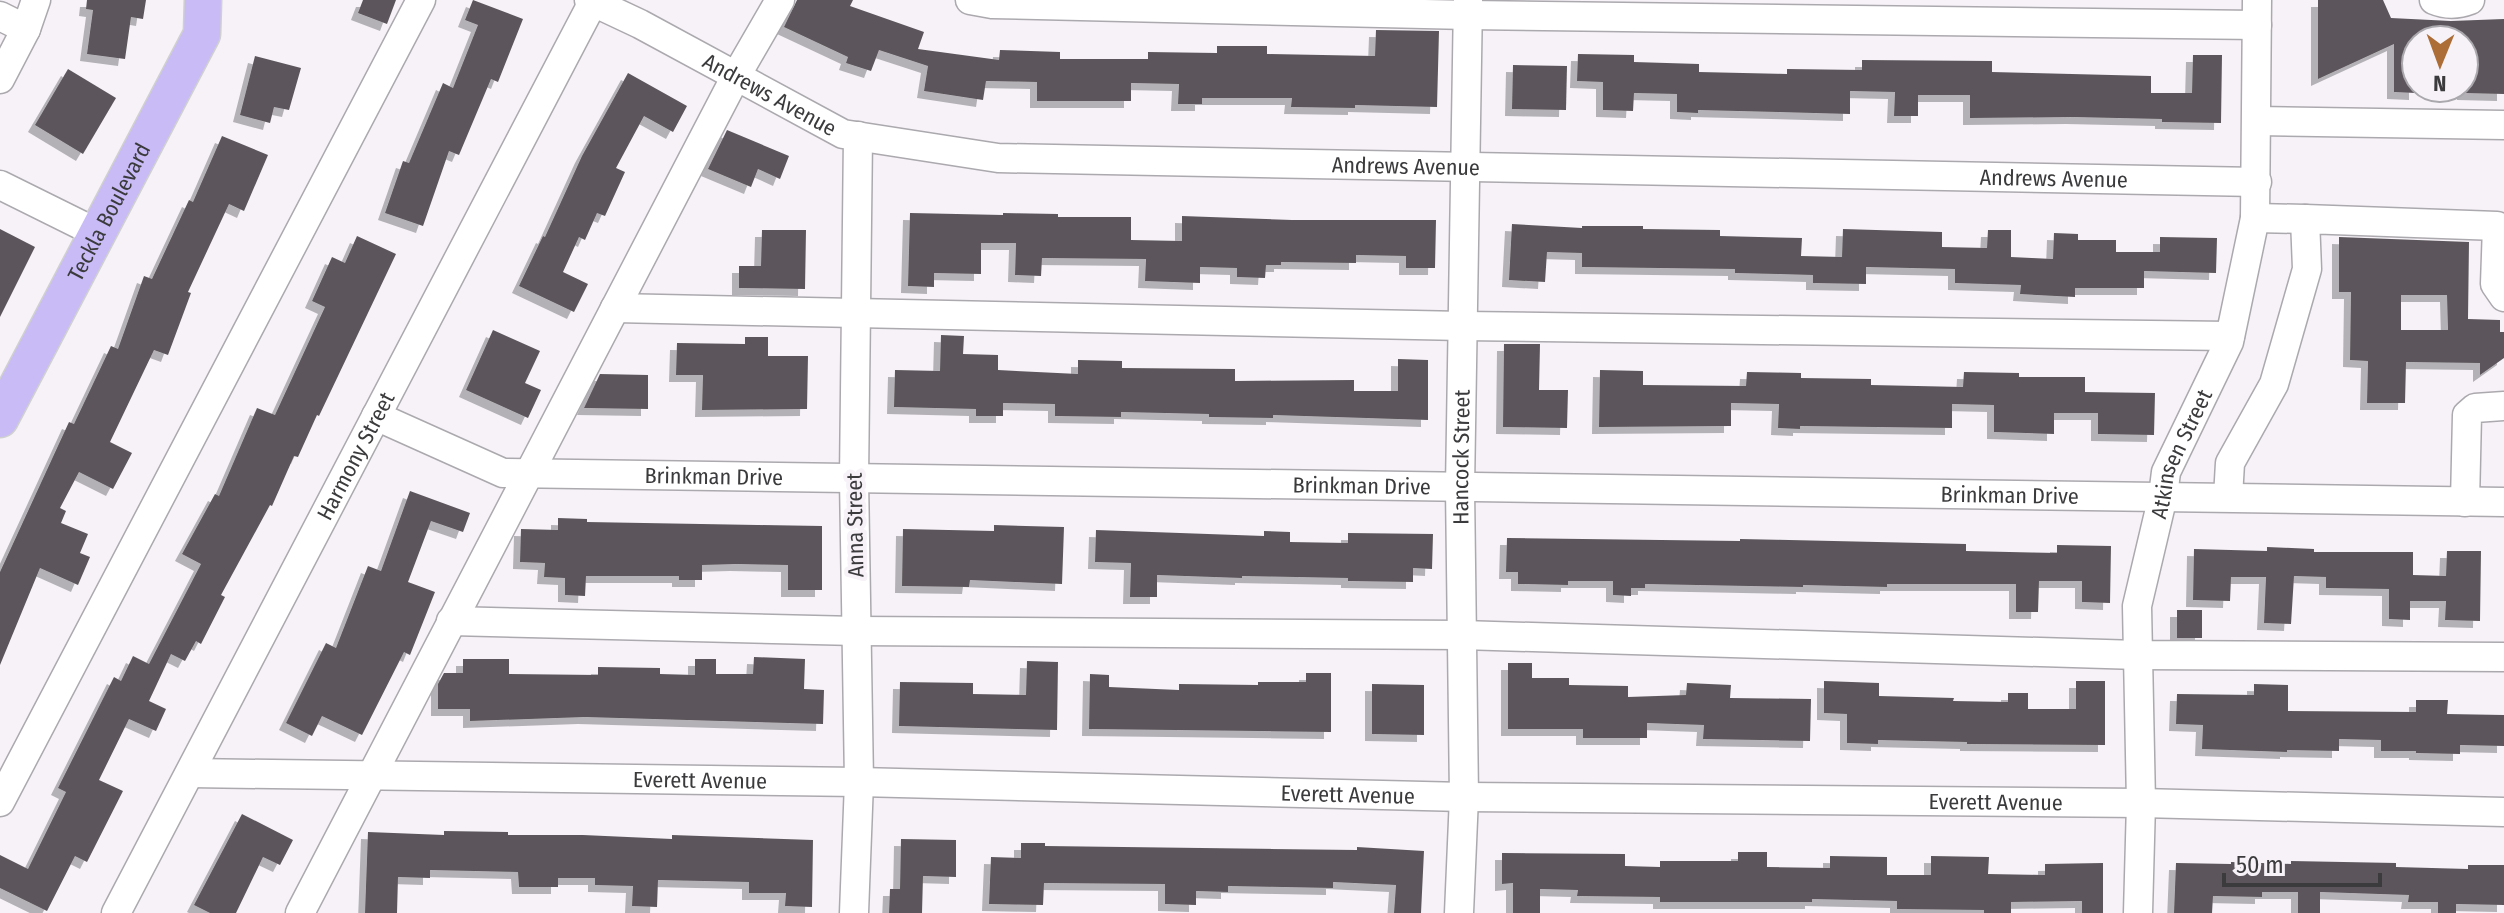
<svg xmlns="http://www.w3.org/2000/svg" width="2504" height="913" viewBox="0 0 2504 913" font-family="'Fira Sans Condensed',sans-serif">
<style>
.building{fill:#5c575b;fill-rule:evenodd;filter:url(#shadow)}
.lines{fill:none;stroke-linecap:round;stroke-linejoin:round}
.minor-casing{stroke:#aca9ae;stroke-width:31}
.major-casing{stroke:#d0d0d0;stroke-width:39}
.minor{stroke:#fff;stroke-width:28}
.major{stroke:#c8bbf6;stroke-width:36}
.labels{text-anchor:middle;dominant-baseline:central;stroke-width:8;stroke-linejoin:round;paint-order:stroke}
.street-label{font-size:22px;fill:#3b3a3c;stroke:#f6f2f8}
</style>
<defs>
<filter id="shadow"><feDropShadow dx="-7" dy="7" stdDeviation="0" flood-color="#0004"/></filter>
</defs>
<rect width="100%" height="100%" fill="#f6f2f8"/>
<g class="building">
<path d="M87 0H146L143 19 131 17 125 59 87 54 93 10 86 9Z"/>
<path d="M363 0H396L387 24 358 13Z"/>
<path d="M473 0 523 19 498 82 491 79 459 155 449 151 423 226 385 213 403 161 409 163 443 83 453 88 478 25 465 20Z"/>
<path d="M797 0H853L850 6 924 32 918 49 999 60 1000 50 1060 52V59H1148V52L1217 53V46H1267V54L1375 56 1376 30 1439 31 1437 107 1355 105V108L1291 107 1292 98H1202V104H1178L1179 84 1131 83V101H1037V82L986 81 983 100 924 91 928 66 879 50 871 71 846 63 848 57 784 27Z"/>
<path d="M2318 0H2383L2391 18 2451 21 2504 19V94L2464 93V40H2416V93L2394 92V44L2318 79Z"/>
<path d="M1578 54 1634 55V62L1699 64V72L1787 74V69L1862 70V60L1992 61V72L2151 76V93H2192L2193 55H2222L2221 123 2162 122V119L2073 117 1970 118V95H1918V116H1894L1895 92 1850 91V114L1698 110V113L1677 112V94L1634 93 1633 111 1603 110V82L1577 81Z"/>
<path d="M255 56 301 68 289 110 274 107 270 123 240 115Z"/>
<path d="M1513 65 1567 66 1566 110 1512 109Z"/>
<path d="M68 69 116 98 83 154 35 125Z"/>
<path d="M628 73 687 106 673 132 644 116 616 168 625 172 605 216 597 213 585 240 579 237 563 272 588 284 574 312 519 286 543 236 545 237 582 156Z"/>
<path d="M727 130 789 156 780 179 758 169 751 187 708 169Z"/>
<path d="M222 136 268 155 244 211 229 204 188 292 191 293 168 355 154 350 110 442 132 453 113 489 79 472 60 508 66 511 61 523 88 534 80 553 90 557 78 585 40 568 0 665V572L69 422 74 424 111 346 118 349 144 276 152 279 189 200 193 202Z"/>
<path d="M910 213 1003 215V213L1058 214V217H1131V240L1182 241V216L1292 220H1436L1435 268H1406V256L1356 255V263L1281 262V265H1266L1265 278 1237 277V268L1200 267V283L1145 281 1146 259 1042 258 1041 276 1015 275 1016 243H981V274L934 273V287L908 286Z"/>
<path d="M1512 224 1582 228V226H1643V229L1720 230V236L1802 238 1801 256 1842 257 1843 229 1942 232V247L1987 248 1988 230H2011V257L2053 259 2054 233 2078 234V240H2116V252H2160V237L2217 238 2216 273 2144 271V288H2075V297L2020 294 2021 285 1955 283V269L1866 267V284L1813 283V275L1735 273V269L1582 267V253L1547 252 1545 282 1509 280Z"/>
<path d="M0 229 35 247 0 317Z"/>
<path d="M762 230H806L805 289 739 288V266H761Z"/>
<path d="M357 236 396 254 319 416 317 415 298 457 294 456 272 506 270 505 221 595 225 597 201 644 196 641 185 661 171 654 149 701 166 709 156 731 129 719 99 780 123 791 87 862 75 856 47 911 0 888V855L28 869 66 792 58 788 114 677 121 681 133 656 149 664 201 564 182 554 215 494 219 496 257 408 275 415 325 307 312 301 332 257 345 263Z"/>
<path d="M2339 237 2469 242 2468 319 2500 320V332H2504V358L2480 375V363L2406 362 2405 403H2367L2368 361 2350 360 2351 292H2339ZM2401 295H2447L2448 330H2401Z"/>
<path d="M493 330 540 351 525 383 541 390 528 418 466 390Z"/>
<path d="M941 335 964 336 963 354 998 355V370L1078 374V360L1122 361V368L1235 369V381L1354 380V391H1398V359L1428 360V420L1273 415V418L1209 417V414L1121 412V417L1055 416V404L1003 403V416H976V409L894 407 895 370 940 371Z"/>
<path d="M745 337H768V356H808L807 409 702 410 703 375H676L677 343 745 344Z"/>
<path d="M1504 344H1540L1539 390H1568L1567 428 1503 427Z"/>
<path d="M1600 370 1643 371V385L1746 386 1747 372 1801 373V378L1871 379V385L1963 387 1964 372 2019 373V377H2085V392L2155 393 2154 435 2098 434V413H2054V434L1994 432V405L1952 404V428L1800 426V429L1778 428 1779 404 1731 403V426L1599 427Z"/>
<path d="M600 374 648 375V409L584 408Z"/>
<path d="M410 491 470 513 463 532 431 521 408 582 435 592 410 655 404 652 362 735 322 716 312 736 286 723 326 643 336 648 368 566 381 571Z"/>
<path d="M558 518 587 519V522L822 526V590H788V565L737 564 702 565V580H679V576H586L585 596 565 595V578L544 577 545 563 520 562 521 529 558 530Z"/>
<path d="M994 525 1064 527 1062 584 970 580 969 587 902 586 903 529 994 531Z"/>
<path d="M1096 530 1264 536V531L1290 532V542L1348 543V533L1433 534 1432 569 1413 568V582L1348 581V578L1242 576V578L1157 575V597H1130L1131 563 1095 562Z"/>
<path d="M1507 538 1740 541V539L1966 544V551L2057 553V545L2111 546 2110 603 2082 602V581H2039L2038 612H2016V584H1887V587L1803 585V587L1645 584V588H1631V596L1613 595V581H1568V585L1518 584V572H1506Z"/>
<path d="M2267 547 2314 549V552H2413V575L2446 576 2447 551H2481L2480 621 2445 620 2446 601H2410V620L2389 619V589L2326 588V577L2294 576 2291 624 2264 623 2266 577H2231L2230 601 2193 600 2194 549 2267 551Z"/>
<rect x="2177" y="610" width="25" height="28"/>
<path d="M754 657 805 659 804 689 824 690 823 724 585 717 470 721V709H438V684L444 673H463V659H509V674L598 675V667L660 668V674L695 675V659H716V674H753Z"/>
<path d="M1027 661 1058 662 1057 730 899 726 900 682 973 683V694L1026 695Z"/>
<path d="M1508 663H1532V678H1569V685L1628 686V697L1686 695 1687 683 1731 685 1730 698 1811 699 1810 741 1703 739 1704 725 1647 723V738H1583V729H1508Z"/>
<path d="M1306 673H1331V732L1089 729 1090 674 1109 675V687L1179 690V684L1258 685V682H1306Z"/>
<path d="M1824 681 1879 683V696L1954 698 1953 701 2008 702V693H2028V709H2076V681H2105V745L1967 744V742L1878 740V744L1847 743V714L1824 713Z"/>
<path d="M1372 684 1424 685V735L1372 734Z"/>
<path d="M2254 684 2288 685V711L2416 712V700H2448L2447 714 2504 715V746L2460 745V754L2416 753V751H2381V740L2339 739V751L2287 750V752L2202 749 2203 725 2176 724 2177 694 2254 695Z"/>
<path d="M242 814 293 840 280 865 263 857 236 913H210L194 905Z"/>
<path d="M444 831 508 832V835H583L672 839V835L813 840 812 907 785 906 786 893H749V882L658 880 657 907 632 906 633 886 595 885V878H558V887H519L518 872 430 870V878L398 877 397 913H365L368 832 444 835Z"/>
<path d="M901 839 956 840V877L923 876 922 913H889L890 889H900Z"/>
<path d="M1021 843H1045V846L1357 850V847L1424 851 1421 913H1394L1396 885 1333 882V888L1228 886V892L1196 891V905L1165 904V884L1044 883 1043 905 989 904 991 857 1021 858Z"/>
<path d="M1738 852H1767V867L1830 868V856L1887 857V875H1931V856L1989 857 1988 874 2045 875V864L2103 863V913H2082V901L2011 902V913H1984V910L1897 909V901L1812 899V902H1660V897L1577 896 1578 890 1540 889V913H1513V883L1502 884V853L1625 854V866L1660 867V861H1738Z"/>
<path d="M2291 861 2396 863V867L2468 869V865H2504V905L2456 904V913H2438V902H2408L2409 895 2320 892V913H2298V892H2262V897L2213 896 2212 913H2174L2176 863 2231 864V862L2291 864Z"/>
</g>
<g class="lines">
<defs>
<g id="minor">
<path id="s1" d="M589 0 640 24 843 134 998 158 2257 182"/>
<path d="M970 0 992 4 1468 15 2257 25"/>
<path d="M2434 0C2446 5 2457 5 2470 0"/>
<path d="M0 16 26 29"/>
<path d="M0 79 26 29 36 0"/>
<path d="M2257 121 2504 125"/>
<path d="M0 185 97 233"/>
<path d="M2255 218 2305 219"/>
<path d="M615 308 1463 326 2230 336"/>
<path id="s2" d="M376 416 503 473 2504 502"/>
<path d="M2228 497 2230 463 2274 384 2307 269 2305 219 2497 226 2495 284 2504 297"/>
<path d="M2465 502 2467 415 2475 408 2504 406"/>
<path d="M451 621 856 631 1462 635 2138 655 2504 657"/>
<path id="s3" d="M190 773 859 782 1464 797 2141 803 2504 812"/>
<path d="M0 802 421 0"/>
<path id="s4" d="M116 913 594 0"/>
<path d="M300 913 736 76 780 0"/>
<path d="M854 913 859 782 854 479 858 136"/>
<path id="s5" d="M1459 913 1464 797 1460 488 1468 0"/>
<path id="s6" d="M2138 913 2141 803 2137 606 2163 496 2166 472 2229 342 2255 218 2257 0"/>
</g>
<g id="major">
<path id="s7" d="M0 419 202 34 203 0"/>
</g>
</defs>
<use href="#minor" class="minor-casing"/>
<use href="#major" class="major-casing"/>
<use href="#minor" class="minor"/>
<use href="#major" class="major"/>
</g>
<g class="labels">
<g class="street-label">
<text stroke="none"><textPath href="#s1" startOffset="204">Andrews Avenue</textPath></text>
<text stroke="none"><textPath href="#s1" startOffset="852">Andrews Avenue</textPath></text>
<text stroke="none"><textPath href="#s1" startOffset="1500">Andrews Avenue</textPath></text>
<text stroke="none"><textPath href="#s7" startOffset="234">Teckla Boulevard</textPath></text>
<text stroke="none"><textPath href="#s6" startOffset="466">Atkinsen Street</textPath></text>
<text stroke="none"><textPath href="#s4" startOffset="516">Harmony Street</textPath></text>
<text stroke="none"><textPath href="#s5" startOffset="456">Hancock Street</textPath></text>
<text stroke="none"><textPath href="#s2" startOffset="350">Brinkman Drive</textPath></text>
<text stroke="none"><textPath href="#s2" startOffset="998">Brinkman Drive</textPath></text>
<text stroke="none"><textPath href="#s2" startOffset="1646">Brinkman Drive</textPath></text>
<text transform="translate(855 525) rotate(-91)">Anna Street</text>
<text stroke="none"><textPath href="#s3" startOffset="510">Everett Avenue</textPath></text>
<text stroke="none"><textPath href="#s3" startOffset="1158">Everett Avenue</textPath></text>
<text stroke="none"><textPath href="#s3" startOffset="1806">Everett Avenue</textPath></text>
</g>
</g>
<g transform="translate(2440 64) rotate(181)"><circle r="38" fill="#f6f2f8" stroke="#aba8ad" stroke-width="2"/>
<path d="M0-6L14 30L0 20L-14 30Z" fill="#ad6d36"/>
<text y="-12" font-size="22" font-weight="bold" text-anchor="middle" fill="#3b3a3c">N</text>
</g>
<path d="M2224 873v12h156v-12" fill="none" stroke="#3b3a3c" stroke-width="4"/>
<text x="2236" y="873" font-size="24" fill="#3b3a3c" stroke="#f6f2f8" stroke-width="6" paint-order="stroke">50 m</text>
</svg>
